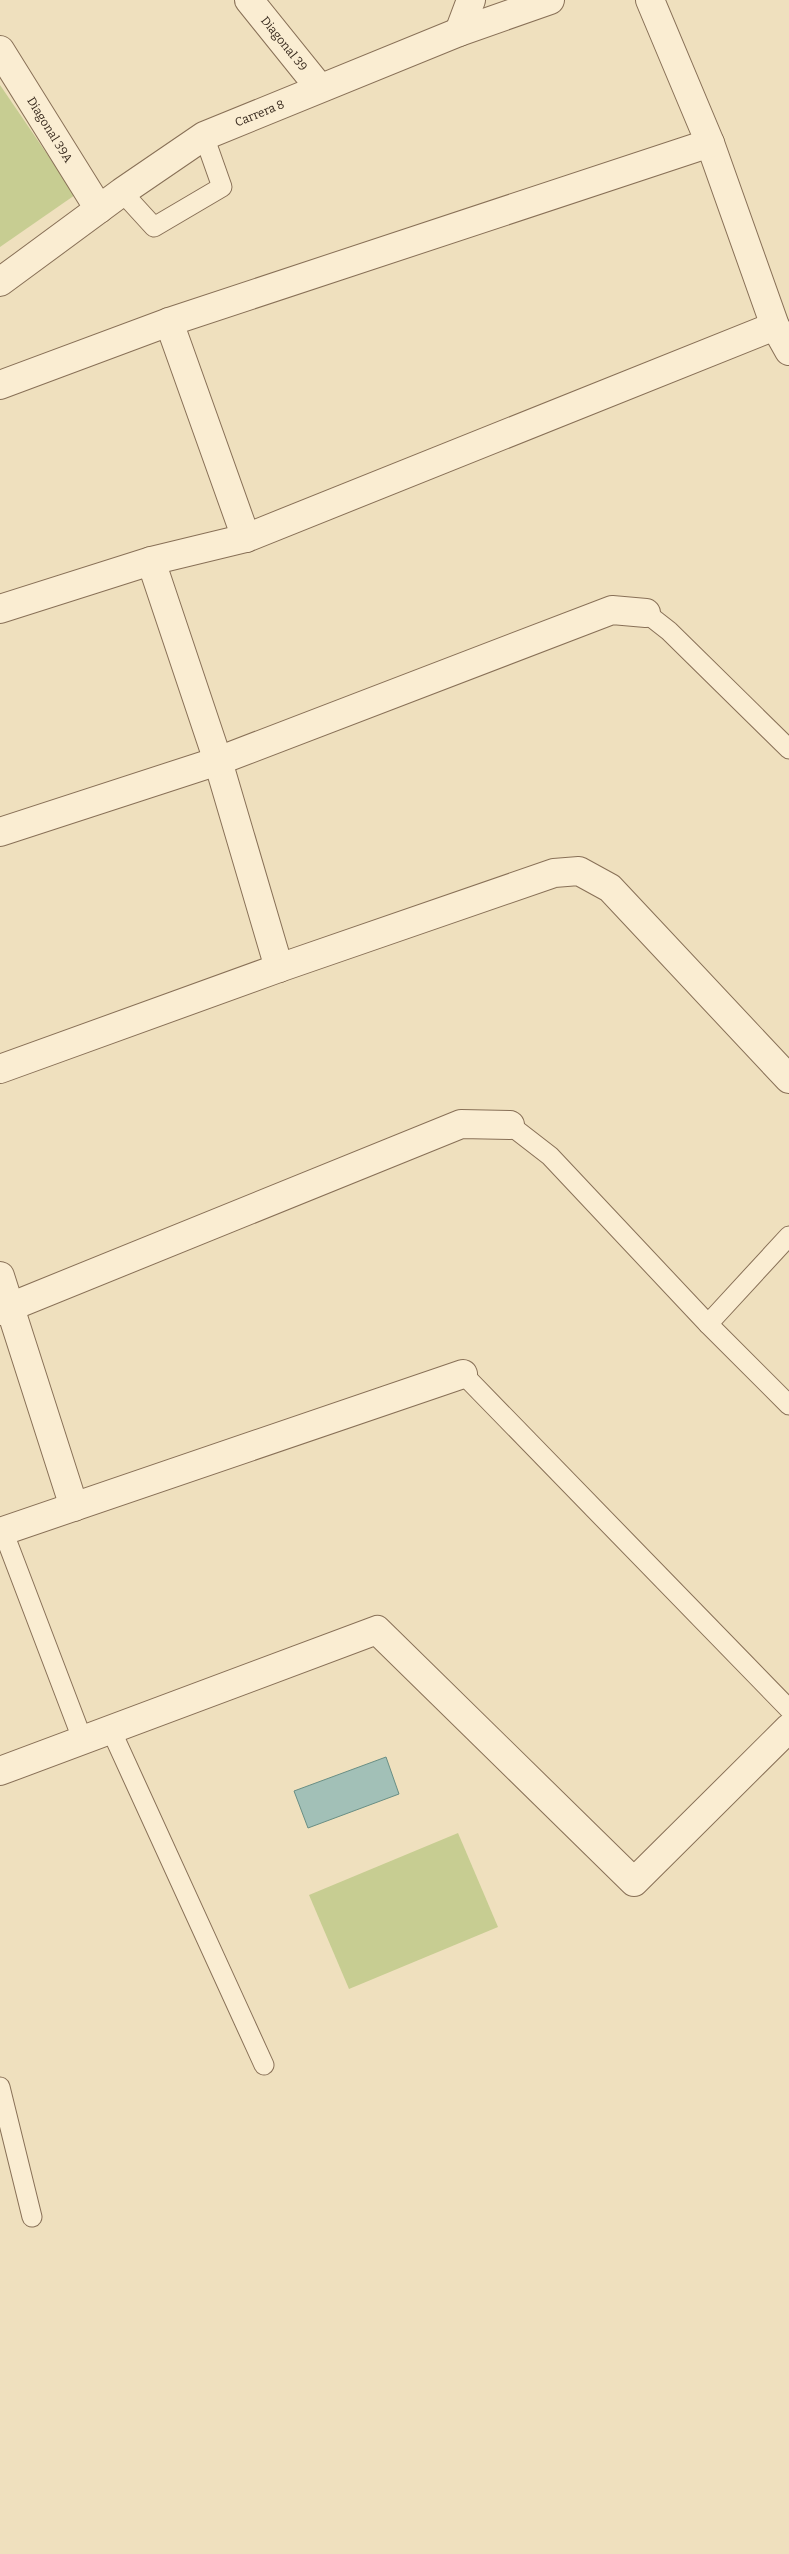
<svg xmlns="http://www.w3.org/2000/svg" width="789" height="2554" viewBox="0 0 789 2554" font-family="Bitter,serif">
<style>
.green{fill:#c7cd92}
.water{fill:#a2c0b7;stroke:#698e84}
.lines{fill:none;stroke-linecap:round;stroke-linejoin:round}
.service-casing{stroke:#887057;stroke-width:21}
.minor-casing{stroke:#887057;stroke-width:30}
.tertiary-casing{stroke:#887057;stroke-width:30}
.service{stroke:#faedd2;stroke-width:19}
.minor{stroke:#faedd2;stroke-width:28}
.tertiary{stroke:#faedd2;stroke-width:28}
.labels{text-anchor:middle;dominant-baseline:central;stroke-width:5;stroke-linejoin:round;paint-order:stroke}
.street-label{font-size:12px;fill:#36281c;stroke:#f6eace}
</style>
<rect width="100%" height="100%" fill="#efe0be"/>
<g class="green">
<path d="M0 85 75 195 0 247Z"/>
<path d="M458 1833 498 1927 349 1989 309 1895Z"/>
</g>
<path class="water" d="M386 1757 399 1794 308 1828 294 1791Z"/>
<g class="lines">
<defs>
<g id="service">
<path d="M122 192 154 227 222 187 204 136"/>
<path d="M646 613 669 631 789 749"/>
<path d="M510 1125 550 1156 708 1324 789 1405"/>
<path d="M708 1324 789 1236"/>
<path d="M463 1374 789 1709"/>
<path d="M3 1531 83 1741"/>
<path d="M111 1730 264 2065"/>
<path d="M0 2087 32 2217"/>
</g>
<g id="minor">
<path id="s1" d="M249 0 319 87"/>
<path d="M650 0 710 143 775 326 789 351"/>
<path id="s2" d="M0 50 99 209"/>
<path d="M169 322 246 538"/>
<path d="M0 385 169 322 710 143"/>
<path d="M151 561 218 761 279 968"/>
<path d="M0 609 151 561 246 538 775 326"/>
<path d="M0 832 218 761 612 610 646 613"/>
<path d="M0 1069 279 968 554 873 579 871 610 888 789 1079"/>
<path d="M0 1276 74 1507"/>
<path d="M0 1311 461 1124 510 1125"/>
<path d="M0 1532 463 1374"/>
<path d="M0 1771 377 1630 634 1882 789 1728"/>
</g>
<g id="tertiary">
<path d="M459 32 471 0"/>
<path id="s3" d="M0 282 122 192 204 136 459 32 550 0"/>
</g>
</defs>
<use href="#service" class="service-casing"/>
<use href="#minor" class="minor-casing"/>
<use href="#tertiary" class="tertiary-casing"/>
<use href="#service" class="service"/>
<use href="#minor" class="minor"/>
<use href="#tertiary" class="tertiary"/>
</g>
<g class="labels">
<g class="street-label">
<text stroke="none"><textPath href="#s1" startOffset="56">Diagonal 39</textPath></text>
<text stroke="none"><textPath href="#s3" startOffset="311">Carrera 8</textPath></text>
<text stroke="none"><textPath href="#s2" startOffset="94">Diagonal 39A</textPath></text>
</g>
</g>
</svg>
